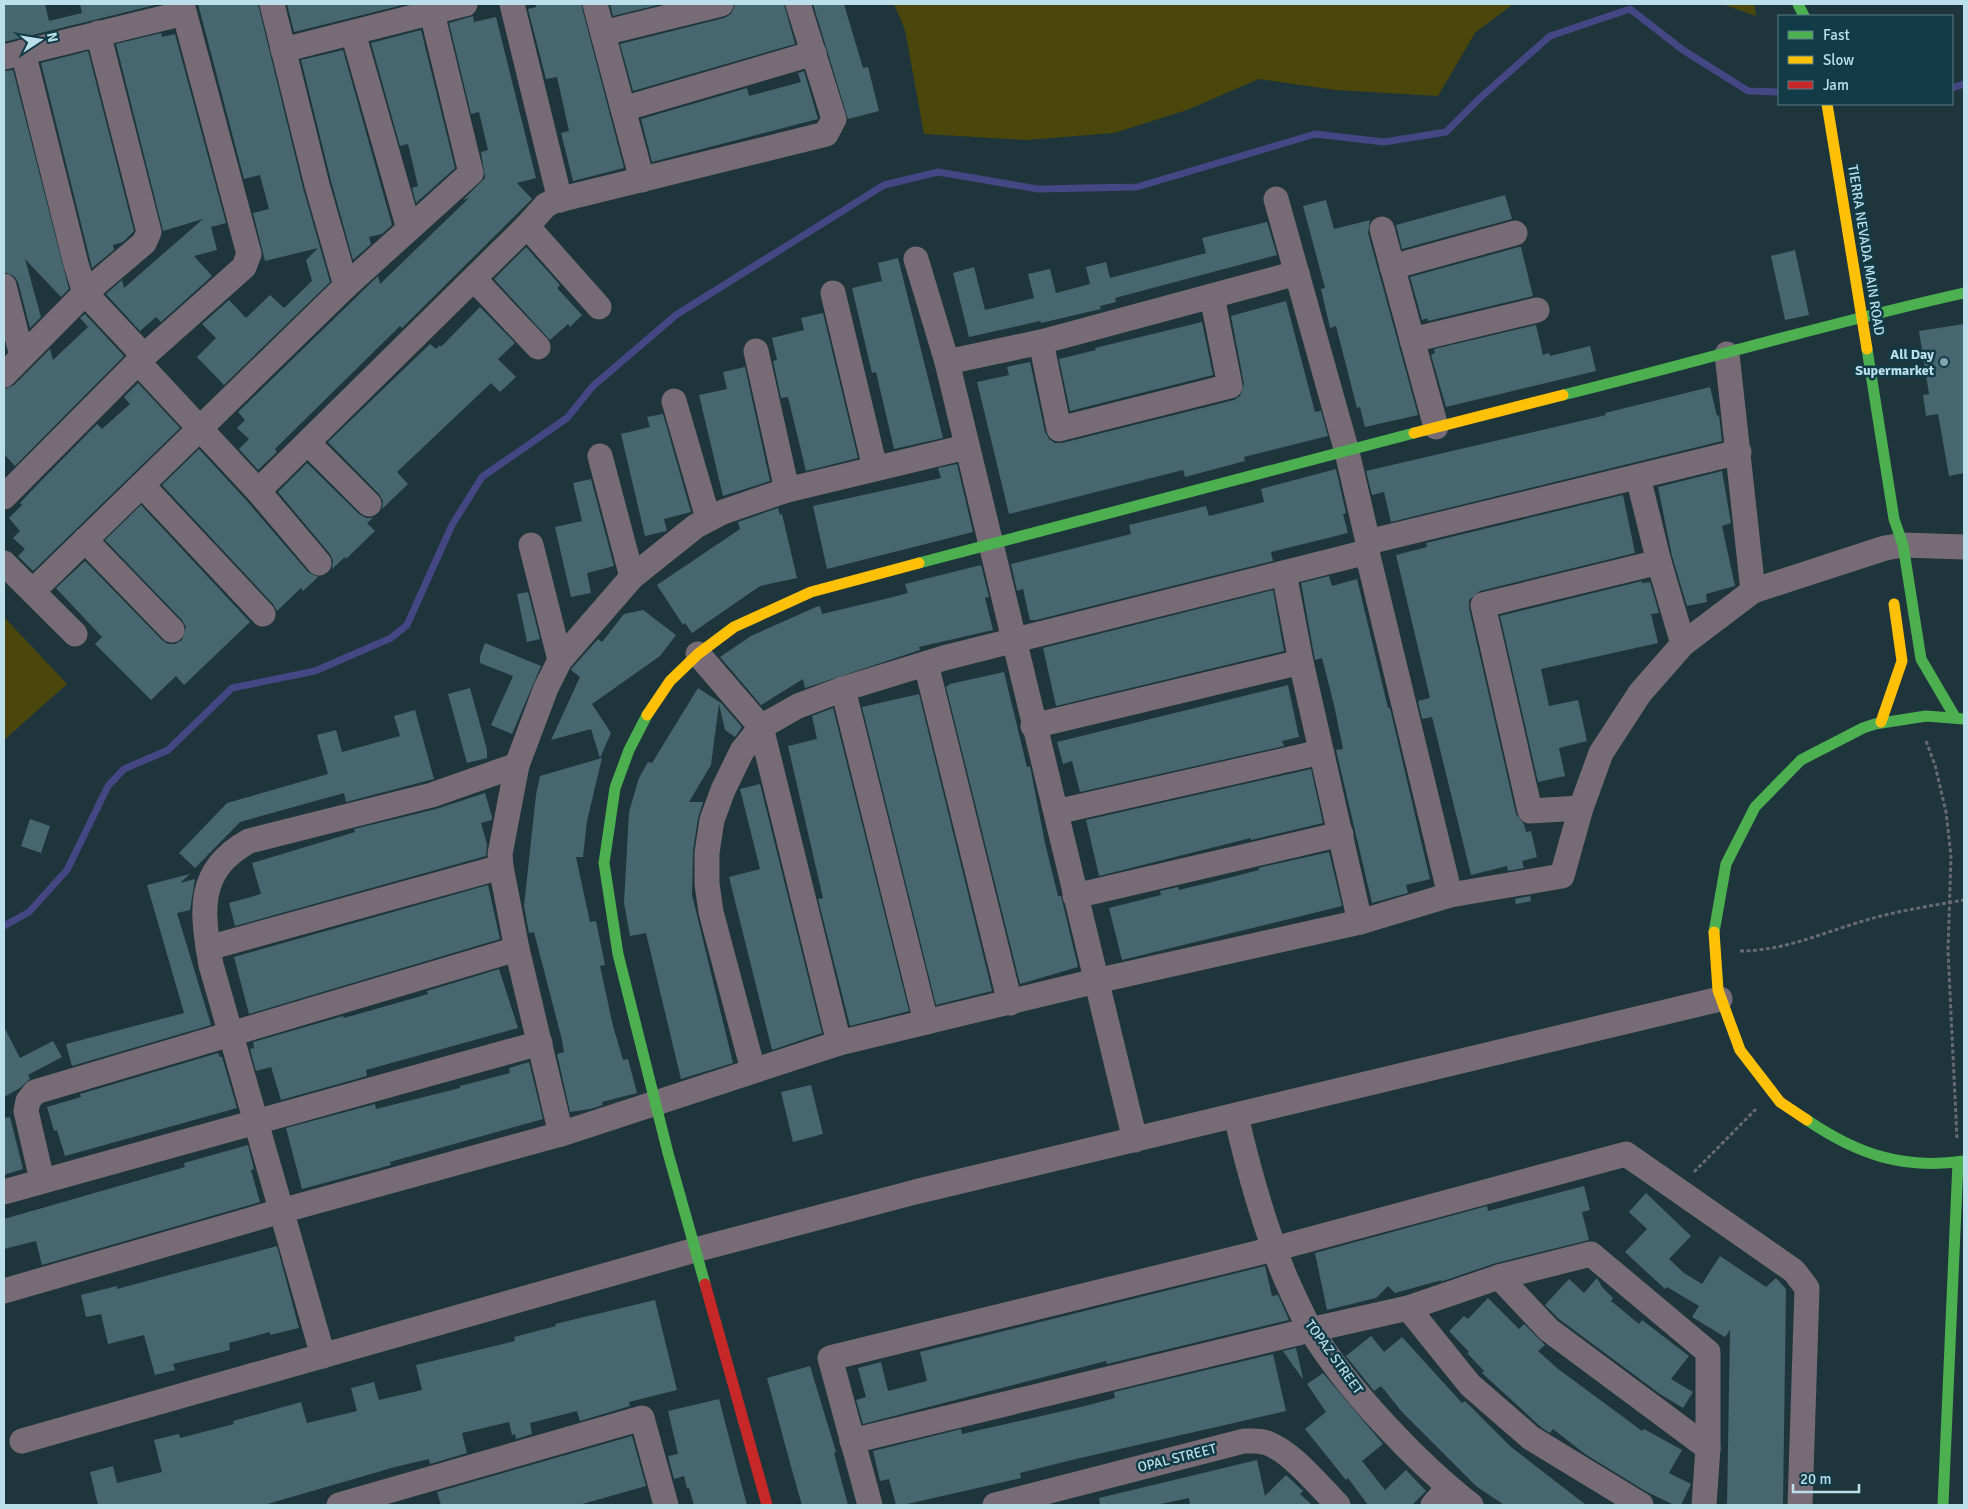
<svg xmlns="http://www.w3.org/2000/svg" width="1968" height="1509" viewBox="0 0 1968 1509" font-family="Signika,sans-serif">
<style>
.green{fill:#4b460b}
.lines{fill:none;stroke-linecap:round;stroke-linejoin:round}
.stream{stroke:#454684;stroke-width:7}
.building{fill:#476670}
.path{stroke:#6a6971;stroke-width:3;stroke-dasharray:4 2.5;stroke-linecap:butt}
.street{stroke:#776c76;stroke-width:25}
.fast{stroke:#4caf50;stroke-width:11}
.slow{stroke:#ffc107;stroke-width:11}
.jam{stroke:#c62828;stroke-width:11}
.poi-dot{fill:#84a4ad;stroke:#123b47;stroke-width:2}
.labels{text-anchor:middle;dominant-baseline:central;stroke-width:5;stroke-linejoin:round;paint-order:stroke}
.street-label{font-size:14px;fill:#bbdfeb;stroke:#123b47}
.poi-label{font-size:14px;font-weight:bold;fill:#bbdfeb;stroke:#123b47;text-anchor:end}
</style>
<rect width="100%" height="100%" fill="#1e353b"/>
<g class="green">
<path d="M894 4H1513L1475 33 1438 96 1335 90 1259 79 1187 110 1114 133 1026 140 924 134 905 30Z"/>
<path d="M1722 4H1754L1756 16Z"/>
<path d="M4 617 67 684 4 740Z"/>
</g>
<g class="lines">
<g class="stream">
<path d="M1952 88 1964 84"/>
<path d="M4 926 29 912 67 870 108 786 124 769 168 750 232 688 315 671 391 638 407 625 452 525 482 477 567 418 593 386 676 315 884 185 938 172 1038 189 1137 187 1315 134 1384 142 1446 132 1481 97 1550 36 1630 9 1683 50 1748 91 1779 92"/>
</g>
</g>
<g class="building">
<path d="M4 4H45L49 21 82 13 80 4 155 5 4 42Z"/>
<path d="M198 4H258L303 188 330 282 224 385 197 357 216 338 202 324 229 300 246 318 270 295 284 308 312 281 306 260 318 248 265 261 253 213 269 209 260 175 244 179Z"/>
<path d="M287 4H407L294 32Z"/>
<path d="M536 4H581L624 168 573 181 561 133 569 131 557 77 546 79 528 9 536 7Z"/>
<path d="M610 4H662L613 16Z"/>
<path d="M735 4H784L795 44 633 91 620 44 724 18 731 14Z"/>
<path d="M813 4H844L863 68 868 67 879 111 848 119Z"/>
<path d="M473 16 474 22 496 17 536 178 517 183 532 199 402 328 400 326 275 449 277 452 258 470 239 449 249 439 237 428 245 420 238 412 378 276 380 284 469 198 463 200 485 178 481 152 488 150 479 112 471 114 449 23Z"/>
<path d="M421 30 455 168 416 203 412 188 418 186 408 144 400 146 371 43Z"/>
<path d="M161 33 162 37 175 34 226 223 211 227 217 250 194 256 212 276 161 322 156 317 140 331 106 294 122 280 124 288 203 219 163 231 116 44Z"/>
<path d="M343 50 392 225 382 234 369 237 371 244 353 260 331 181 301 60Z"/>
<path d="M88 51 134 231 123 242 113 245 114 250 92 268 41 63Z"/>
<path d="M13 70 69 289 61 297 25 259 41 317 30 328 18 282 14 276 4 272V71Z"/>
<path d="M804 71 818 119 652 162 641 119 747 88 749 96 801 82 798 73Z"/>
<path d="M1505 195 1512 219 1402 249 1396 225Z"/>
<path d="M1326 200 1334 229 1370 220 1368 233 1418 415 1365 427 1360 407 1357 408 1336 326 1330 328 1321 289 1325 288 1303 206Z"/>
<path d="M1267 222 1277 255 1115 298 1116 302 1100 306 1101 309 1041 323 1040 321 969 337 953 273 974 267 985 310 1034 298 1028 274 1050 269 1056 293 1090 284 1086 267 1106 262 1110 278 1164 264 1206 253 1202 238Z"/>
<path d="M526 247 560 285 557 288 582 315 570 327 568 324 550 340 494 279Z"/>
<path d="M1519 247H1521L1533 296 1428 321 1427 318 1422 320 1410 277Z"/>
<path d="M1795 250 1809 315 1785 320 1771 256Z"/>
<path d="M898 258 943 438 894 449 876 372 872 373 852 288 882 281 878 263Z"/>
<path d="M1286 301 1315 412 1321 411 1328 436 1244 457 1245 461 1185 477 1183 470 1009 514 977 382 1009 375 1007 367 1030 362 1045 432 1049 439 1055 443H1062L1234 400 1240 396 1244 384 1231 316Z"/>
<path d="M480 307 515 343 498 359 516 377 500 392 491 383 397 472 408 484 382 509 383 501 379 494 328 442 430 344 436 349 440 345 441 347Z"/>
<path d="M823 313 858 458 806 471 788 397 781 398 773 361 777 360 772 338 804 330 801 318Z"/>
<path d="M85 314 124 356 15 466 4 454V389L14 385 50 349 53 360 88 327 80 318Z"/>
<path d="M1202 322 1213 375 1070 411 1059 359 1096 350 1095 348Z"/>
<path d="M1964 324V473L1949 476 1938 414 1926 416 1923 395 1929 394 1919 331Z"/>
<path d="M1536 325 1543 355 1549 353 1550 356 1590 346 1596 371 1446 407 1431 355 1435 353 1434 349Z"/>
<path d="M745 367 770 481 723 496 699 395 727 389 723 372Z"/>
<path d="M138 383 180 428 33 571 18 556 25 549 13 538 20 531 9 518 22 505 20 503 34 488 97 424 102 429 130 404 124 397Z"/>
<path d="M1710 387 1717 416 1719 415 1722 441 1391 522 1384 492 1372 495 1366 471 1606 415 1605 413Z"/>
<path d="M663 414 691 512 664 519 667 531 645 536 621 434 650 427 647 417Z"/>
<path d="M199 449 247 501 308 572 318 577 303 591 301 588 277 611 273 604 162 485Z"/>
<path d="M307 463 359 514 366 518H373L367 523 375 531 346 559 345 557 332 569 333 561 330 554 278 492Z"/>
<path d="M957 464 973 532 827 569 813 506 941 478 938 468Z"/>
<path d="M1336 469 1346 513 1343 514 1348 533 1271 552 1273 561 1036 620H1030L1023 589 1017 591 1011 564 1131 534 1129 525 1206 506 1209 516 1264 502 1261 489Z"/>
<path d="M1722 471 1731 523 1722 526 1735 586 1706 594 1707 602 1687 606 1672 556 1658 487Z"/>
<path d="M591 479 614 566 587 573 591 593 571 597 555 527 582 521 573 483Z"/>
<path d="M1623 495 1635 553 1480 591 1469 600V608L1516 814 1524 824 1526 832 1531 831 1537 857 1522 861 1524 868 1508 871 1507 866 1471 875 1432 717 1422 719 1418 701 1430 698 1396 555 1427 547 1426 543Z"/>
<path d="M141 505 250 622 184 685 176 676 151 700 95 644 102 637 56 588 85 561 162 640 168 644H175L182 640 186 627 182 620 105 540Z"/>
<path d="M778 508 780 515 782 514 797 578 760 586 692 633 685 623 683 625 657 585 740 529 738 522Z"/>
<path d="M981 565 989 597 985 598 993 630 919 647 920 650 805 688 803 679 761 705 720 657 751 636 816 607 820 606 822 614 889 598 908 593 905 584Z"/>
<path d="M1329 576 1332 586 1357 579 1388 708H1390L1430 879 1406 885 1408 893 1372 903 1336 750 1343 749 1334 705 1322 658 1315 660 1301 583Z"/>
<path d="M1642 581V583L1650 582 1659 613 1651 614 1658 643 1541 669 1549 706 1578 700 1587 741 1559 748 1565 776 1538 782 1500 616Z"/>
<path d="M1273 590 1284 651 1056 706 1043 648Z"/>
<path d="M528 592 540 639 527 642 517 594Z"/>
<path d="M643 610 676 635 660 656 592 704 611 733 600 758 591 729 551 740 580 677 571 670 572 668 598 639 602 642 624 614Z"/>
<path d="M485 643 541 666 512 734 491 725 513 676 480 663V656Z"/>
<path d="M1004 672 1027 767 1030 766 1045 843 1058 896H1061L1078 967 1020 984 946 687 950 684Z"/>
<path d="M1288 685 1299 737 1282 741 1284 746 1080 792 1072 761 1063 764 1057 742Z"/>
<path d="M470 688 487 750V758L467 763 448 694Z"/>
<path d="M698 688 721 703 742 727 735 737 725 730 719 704 711 765 689 802H703L698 818 693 851 692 895 733 1063 681 1079 646 933 630 936 624 903 629 812 639 778 648 762 652 763Z"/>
<path d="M919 694 992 991 936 1005 862 707Z"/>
<path d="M833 708 909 1011 850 1026 818 899 823 898 788 746 817 739 812 716Z"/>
<path d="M415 710 434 779 346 802 344 793 240 822 195 868 179 853 227 803 328 774 317 735 336 730 342 752 400 736 394 716Z"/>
<path d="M602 758 587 821 583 857H576L590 922 596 921 605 965 600 966 613 1026 623 1060 628 1059 637 1093 602 1102 603 1105 590 1109 570 1112 557 1054 564 1052 562 1040 534 932 529 933 524 906 536 795 540 776Z"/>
<path d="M1311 769 1323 823 1251 840V838L1099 876 1086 820Z"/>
<path d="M760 784 822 1033 772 1050 729 877 760 869 740 789Z"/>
<path d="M485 793 492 817V820L481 823 487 844 486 856 235 926 229 903 261 894 252 863 355 832 354 829 436 809Z"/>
<path d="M30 819 50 826 41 853 21 846Z"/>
<path d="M1329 852 1342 906 1122 960 1109 908 1161 895 1160 891 1178 887 1179 890 1220 880 1259 870 1258 868Z"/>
<path d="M190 874 180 883 195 879 190 910 177 913 211 1025 72 1066 66 1044 184 1013 147 885Z"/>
<path d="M488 885 500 939 249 1014 234 957Z"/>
<path d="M1530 896 1531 901 1516 904 1515 899Z"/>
<path d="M499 969 518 1028 366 1070 367 1076 281 1100 271 1067 256 1071 250 1049 254 1048 253 1042 343 1016 344 1018 390 1005 428 994 427 991Z"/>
<path d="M4 1027 20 1058 53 1041 62 1057 28 1075 30 1079 20 1088 4 1097Z"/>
<path d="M218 1053 220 1057H222L237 1108 65 1156 57 1130 54 1131 47 1107 81 1097 80 1094Z"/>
<path d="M529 1062 543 1119 390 1162 391 1165 302 1189 286 1128 375 1104 376 1109 460 1088V1086L510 1073 509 1068Z"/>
<path d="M811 1085 823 1134 793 1142 781 1092Z"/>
<path d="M10 1117 23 1169 4 1175V1118Z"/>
<path d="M248 1145 254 1169 251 1170 260 1202 42 1265 36 1241 4 1249V1219L185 1167 184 1163Z"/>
<path d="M1584 1186 1590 1210 1582 1212 1589 1240 1496 1263 1440 1282 1442 1280 1395 1293 1388 1286 1376 1298 1327 1310 1315 1253 1487 1206 1488 1211Z"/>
<path d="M1646 1193 1691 1236 1669 1259 1684 1273 1702 1284 1720 1256 1766 1287 1776 1278 1786 1289 1783 1505H1727L1730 1330 1725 1337 1692 1317 1699 1306 1667 1287 1665 1289 1625 1252 1647 1229 1629 1212Z"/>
<path d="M277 1246 299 1328 270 1335V1332L229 1343 230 1350 173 1364 175 1370 155 1375 144 1335 108 1344 101 1314 86 1317 81 1295 117 1286V1289Z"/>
<path d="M1265 1266 1272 1296 1278 1295 1289 1320 1107 1364 1106 1361 863 1424 856 1400 866 1397 858 1368 881 1362 888 1391 927 1381 920 1352Z"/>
<path d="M1597 1278 1602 1287 1613 1298 1611 1301 1639 1324 1642 1320 1689 1356 1671 1379 1693 1392 1683 1408 1660 1394 1559 1319 1545 1305 1569 1279 1584 1293Z"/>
<path d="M1488 1298 1519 1329 1524 1324 1545 1345 1538 1351 1557 1368 1642 1431 1644 1429 1682 1450 1669 1473 1691 1484 1681 1505H1674L1647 1492 1585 1454 1553 1429 1550 1433 1542 1428 1482 1373 1484 1371 1467 1353 1469 1352 1449 1331 1464 1316 1468 1319Z"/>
<path d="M655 1300 677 1390 629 1402 630 1406 580 1421 577 1411 530 1423 532 1434 516 1439 515 1434 512 1435 509 1422 462 1433 467 1453 430 1464 429 1459 395 1467 264 1505H98L90 1472 113 1466 117 1483 162 1472 154 1440 179 1434 180 1438 234 1424 233 1421 301 1402 307 1423 357 1411 351 1388 374 1382 379 1400 422 1390 416 1365 515 1341 514 1337 556 1326 555 1324Z"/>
<path d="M1371 1336 1384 1352 1402 1337 1462 1403 1465 1401 1511 1447 1586 1505H1504L1476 1486 1402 1412 1381 1386 1374 1391 1346 1356Z"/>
<path d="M1296 1348 1303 1378H1302L1283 1351Z"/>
<path d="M1273 1354 1286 1411 1076 1459 1020 1473 1021 1478 903 1505H896L889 1479 880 1481 873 1451 961 1429 962 1434 1085 1406 1115 1398 1114 1392Z"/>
<path d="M810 1366 836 1452 834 1453 848 1505H802L793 1474 767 1378Z"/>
<path d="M1323 1373 1383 1444 1362 1461 1385 1490 1406 1470 1426 1491 1412 1505H1368L1348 1478 1346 1480 1305 1429 1326 1412 1307 1384Z"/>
<path d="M719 1399 741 1483 747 1505H694L689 1488H687L684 1476 674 1479 668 1456 678 1454 668 1411Z"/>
<path d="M632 1436 646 1486 579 1505H441L437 1492Z"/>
<path d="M1257 1460 1265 1496 1286 1475 1303 1491 1300 1494 1312 1505H1190L1189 1498 1156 1505H1100L1099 1498Z"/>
</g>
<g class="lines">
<g class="path">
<path d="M1926 741 1935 765 1946 812 1951 856 1948 951 1957 1139"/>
<path d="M1740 951C1784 951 1822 933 1863 921 1896 911 1930 906 1964 900"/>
<path d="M1694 1172 1756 1109"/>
</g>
<g class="street">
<path d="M272 4 317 185 346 286"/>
<path d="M512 4 560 200"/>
<path d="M595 4 642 180"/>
<path d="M353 33 409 229"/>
<path d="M603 33 721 4"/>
<path d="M283 50 465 4"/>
<path d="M23 52 76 264 85 293 144 356"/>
<path d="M4 57 184 13"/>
<path d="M623 109 814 53"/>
<path d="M1276 199 1347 452 1368 542 1367 552 1450 895"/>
<path d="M1382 229 1436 427"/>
<path d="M916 259 947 362 1135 1140"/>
<path d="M1392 267 1515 233"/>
<path d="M474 279 538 347"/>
<path d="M4 286 22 356"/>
<path d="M833 293 875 468"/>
<path d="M599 307 527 226 546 205 554 201 826 134 834 119 798 4"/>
<path d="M1412 340 1537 310"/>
<path d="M1041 342 1059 429 1230 386 1212 296"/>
<path d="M756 351 787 490"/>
<path d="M1727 354 1753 591"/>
<path d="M138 362 258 491 527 226"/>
<path d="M947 362 1041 342 1297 273"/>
<path d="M4 375 85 293 144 243 149 232 98 33"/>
<path d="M674 401 708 518"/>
<path d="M308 443 369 504"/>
<path d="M600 456 632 577"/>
<path d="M1638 477 1659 562 1683 644"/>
<path d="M142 485 263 614"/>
<path d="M258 491 319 563"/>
<path d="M4 497 144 356 244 267 249 254 182 4"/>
<path d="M85 540 172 630"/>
<path d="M1368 542 1739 452"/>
<path d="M531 545 560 660"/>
<path d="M4 563 75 634"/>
<path d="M1284 573 1301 662 1360 922"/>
<path d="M33 591 346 286 471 173 432 13"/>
<path d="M698 654 761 727 839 1043"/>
<path d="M926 664 1010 1003"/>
<path d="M843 689 926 1022"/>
<path d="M1033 726 1301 662"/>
<path d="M1581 808 1530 811 1483 605 1659 562"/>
<path d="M1056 812 1321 752"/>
<path d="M1075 896 1341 834"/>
<path d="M208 948 501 867"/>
<path d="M753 1070 711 912 707 884V853L712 820 723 790 742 751 761 727 798 706 843 689 944 658 1367 552"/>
<path d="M1236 1116C1249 1172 1264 1226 1286 1279 1294 1296 1301 1314 1311 1330 1347 1389 1417 1463 1471 1505"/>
<path d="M561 1134 517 949 501 867 500 854 517 765 546 688 560 660 632 577 696 526 723 512 787 490 966 447"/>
<path d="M42 1180 26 1111 28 1101 35 1092 517 949"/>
<path d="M4 1192 540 1043"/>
<path d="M1499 1277 1549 1330 1708 1448"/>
<path d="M4 1291 281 1211 561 1134 839 1043 1096 981 1360 922 1450 895 1562 876 1581 808 1601 753 1640 693 1683 644 1753 591 1885 548 1903 545 1964 547"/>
<path d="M1408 1308 1470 1385 1531 1438 1641 1505"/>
<path d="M323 1356 211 965C202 912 195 871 249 841L432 795 517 765"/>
<path d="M22 1441 695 1250 915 1192 1720 999"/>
<path d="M852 1441 1310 1330 1408 1308 1499 1277 1591 1254 1708 1352V1448L1704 1505"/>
<path d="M339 1505 642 1418 666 1505"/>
<path d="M870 1505 830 1358 1274 1249 1626 1154 1794 1271 1807 1288 1800 1505"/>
<path d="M995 1505 1244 1441C1252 1441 1260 1440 1267 1443 1291 1451 1320 1487 1338 1505"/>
<path d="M1433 1505 1448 1488"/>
</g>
<g class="fast">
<path d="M1798 4 1804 16"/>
<path d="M1867 349 1894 519 1903 545 1921 659 1955 717"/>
<path d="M1563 395C1697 362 1829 323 1964 293"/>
<path d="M919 563 1414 433"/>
<path d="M647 715 629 750 615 788 604 863 618 954 668 1153 705 1284"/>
<path d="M1714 932 1726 864 1755 807 1801 760 1863 728 1875 724 1926 716 1964 719"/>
<path d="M1807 1120C1857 1154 1903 1170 1964 1161"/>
<path d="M1943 1505 1958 1162"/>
</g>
<g class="slow">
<path d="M1827 104 1867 349"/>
<path d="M1414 433 1563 395"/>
<path d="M647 715 670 681 698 654 734 627 811 592 919 563"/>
<path d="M1881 722 1902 661 1894 604"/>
<path d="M1714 932 1718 990 1740 1050 1780 1102 1807 1120"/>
</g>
<path class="jam" d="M705 1284 767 1505"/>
</g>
<circle class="poi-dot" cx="1944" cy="362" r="5"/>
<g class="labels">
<g class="street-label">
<text transform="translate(1866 250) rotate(81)">TIERRA NEVADA MAIN ROAD</text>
<text transform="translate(1334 1357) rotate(54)">TOPAZ STREET</text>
<text transform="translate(1177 1458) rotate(-14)">OPAL STREET</text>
</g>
<g class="poi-label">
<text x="1934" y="354">All Day<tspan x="1934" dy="16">Supermarket</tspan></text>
</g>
</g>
<rect width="1968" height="1509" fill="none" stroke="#bbdfeb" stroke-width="10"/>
<rect x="1778" y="15" width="175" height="90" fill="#123b47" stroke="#567d89"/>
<rect x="1788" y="31" width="25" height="8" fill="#4caf50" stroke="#567d89"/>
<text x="1823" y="40" font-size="15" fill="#bbdfeb">Fast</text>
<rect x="1788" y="56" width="25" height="8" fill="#ffc107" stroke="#567d89"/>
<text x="1823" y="65" font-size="15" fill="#bbdfeb">Slow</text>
<rect x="1788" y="81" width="25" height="8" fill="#c62828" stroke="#567d89"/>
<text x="1823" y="90" font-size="15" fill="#bbdfeb">Jam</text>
<g transform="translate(40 40) rotate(78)" stroke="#123b47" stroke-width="4" paint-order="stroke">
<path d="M0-4L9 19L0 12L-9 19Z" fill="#bbdfeb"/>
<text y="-8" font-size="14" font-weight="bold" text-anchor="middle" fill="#bbdfeb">N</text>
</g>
<path d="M1793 1484v8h66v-8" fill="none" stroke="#bbdfeb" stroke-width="2.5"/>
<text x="1800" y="1484" font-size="15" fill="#bbdfeb" stroke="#123b47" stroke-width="4" paint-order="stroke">20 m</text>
</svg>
